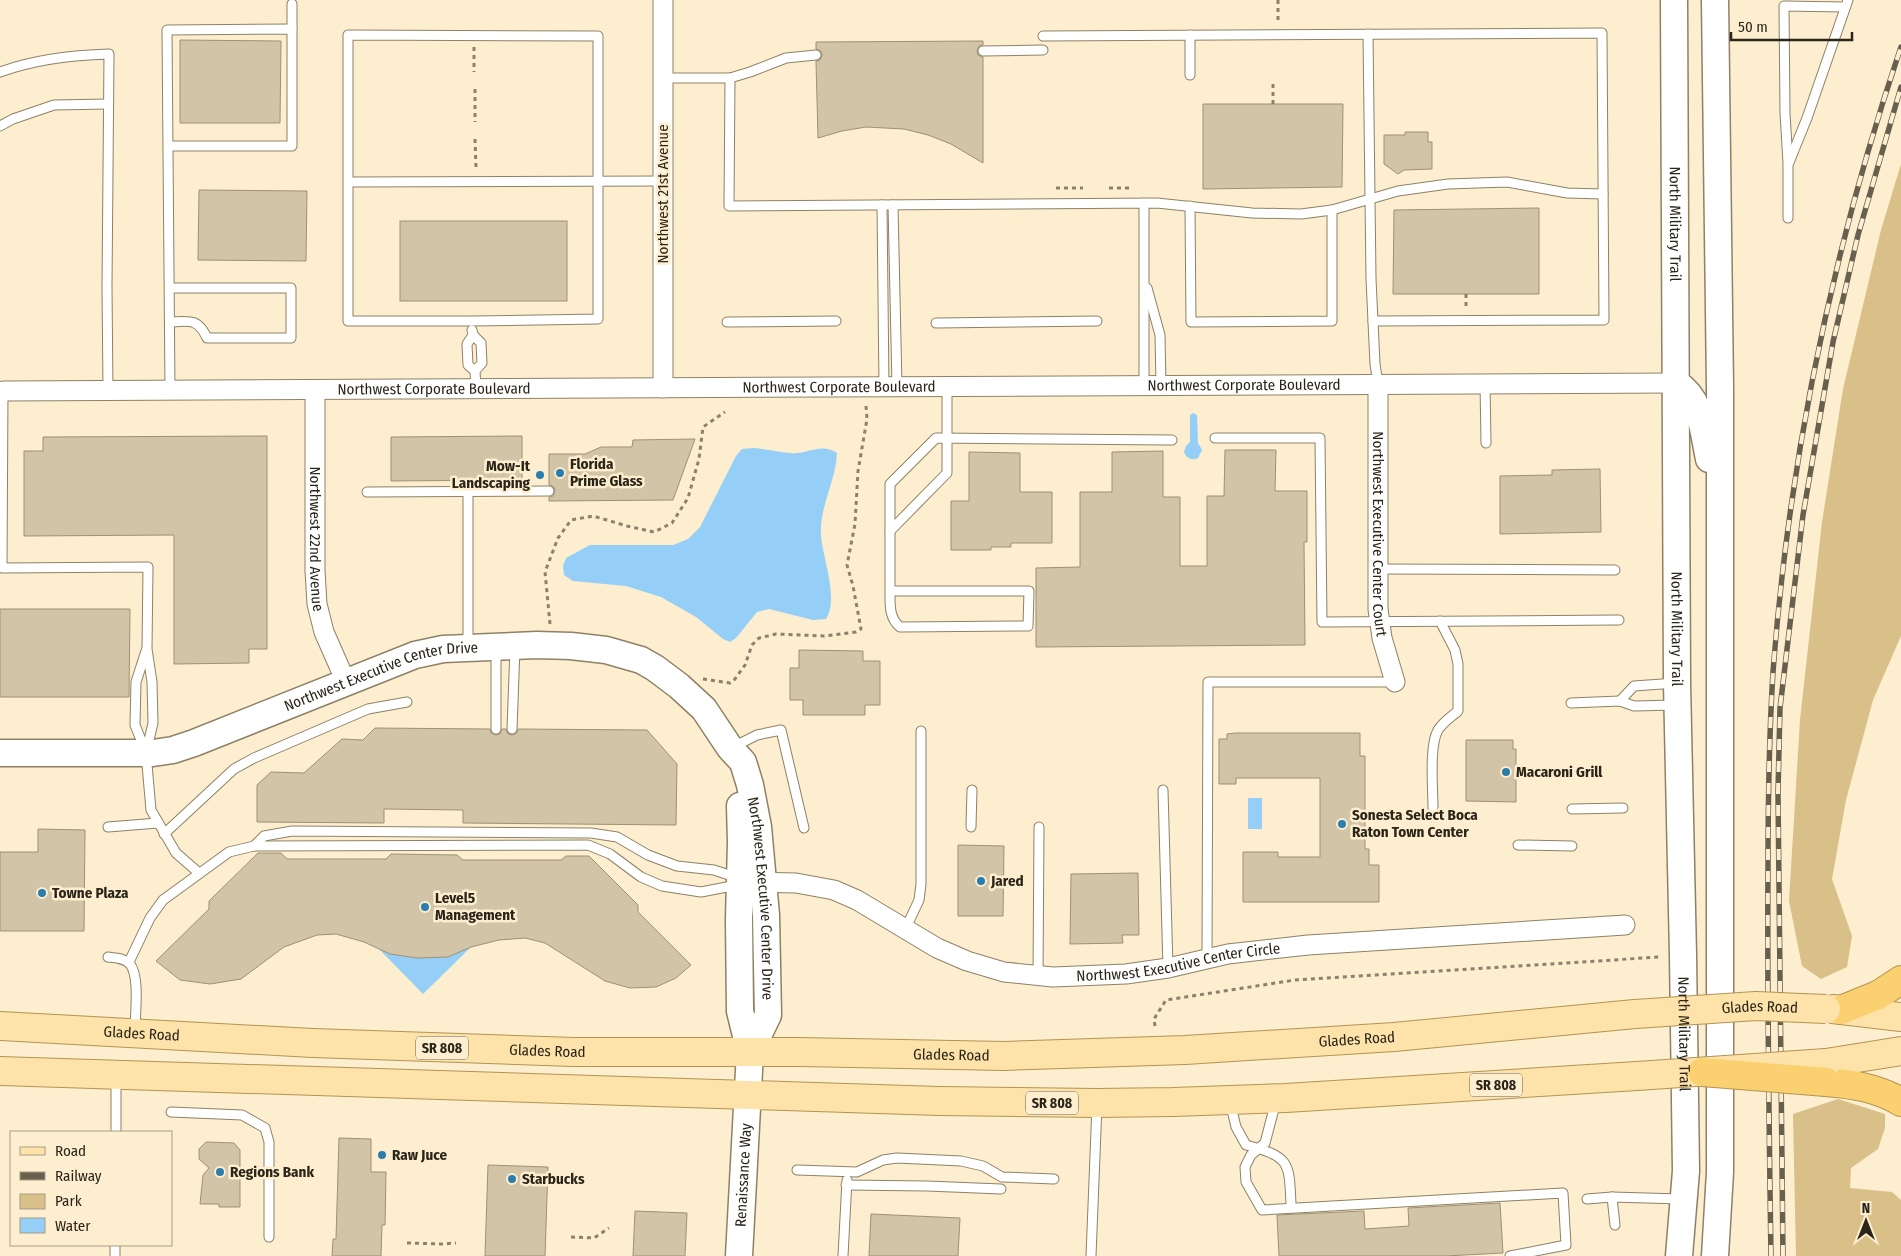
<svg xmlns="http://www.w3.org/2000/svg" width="1901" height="1256" viewBox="0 0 1901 1256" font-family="'Fira Sans Condensed',sans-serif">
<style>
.green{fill:#d9bf88}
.water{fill:#95cff7}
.building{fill:#d2c4a6;stroke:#9e9174}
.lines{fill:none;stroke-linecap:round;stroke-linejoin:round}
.lane-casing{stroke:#8e8165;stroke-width:11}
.street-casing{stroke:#8e8165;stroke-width:21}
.secondary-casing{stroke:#8e8165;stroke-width:29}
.primary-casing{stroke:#b29452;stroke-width:30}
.highway-casing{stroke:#b29452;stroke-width:30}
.path{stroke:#8b816d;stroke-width:3;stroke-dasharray:4 4;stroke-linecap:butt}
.lane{stroke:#fff;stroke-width:9}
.street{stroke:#fff;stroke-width:19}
.secondary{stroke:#fff;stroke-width:26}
.primary{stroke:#fde3a9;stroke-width:28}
.highway{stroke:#fbd070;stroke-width:28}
.rail-casing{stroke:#68604f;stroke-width:5.5}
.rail{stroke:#fceecf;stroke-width:4;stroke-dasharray:11;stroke-linecap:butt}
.primary-bridge-casing{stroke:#b29452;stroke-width:30;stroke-linecap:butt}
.highway-bridge-casing{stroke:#b29452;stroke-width:30;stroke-linecap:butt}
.primary-bridge{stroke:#fde3a9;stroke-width:28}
.highway-bridge{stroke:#fbd070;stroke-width:28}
.poi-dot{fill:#2b7dae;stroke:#fceecf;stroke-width:2}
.labels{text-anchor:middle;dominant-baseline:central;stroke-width:5;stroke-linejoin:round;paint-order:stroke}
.shield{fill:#fceecf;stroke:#696150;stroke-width:1}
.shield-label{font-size:14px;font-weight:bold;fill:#2a2419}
.street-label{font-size:15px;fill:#2a2419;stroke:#fceecf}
.poi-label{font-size:15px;font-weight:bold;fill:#2a2419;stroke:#fceecf;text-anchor:start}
</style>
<rect width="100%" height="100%" fill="#fceecf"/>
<g class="green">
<path d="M1901 164V636L1873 700 1846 800 1832 879 1852 936 1847 967 1821 979 1802 966 1789 901 1800 720 1822 522 1843 389 1881 230Z"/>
<path d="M1838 1099 1885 1114V1128L1878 1149 1851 1168 1850 1188 1892 1192 1901 1200V1256H1796L1793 1114Z"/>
</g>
<g class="water">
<path d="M1193 413 1197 415 1198 443 1202 450 1198 458C1192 461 1186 458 1184 452L1186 446 1190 442V415Z"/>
<path d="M754 448C766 449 778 452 790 453 808 455 820 442 837 453 836 481 819 507 821 536 823 559 839 599 826 619L813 620 769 609 757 612 736 638 730 642 723 639 696 617 661 597 626 586 573 581 564 575 563 566 566 558 590 545H673L688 539 700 527 736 456 742 449Z"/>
<rect x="1248" y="798" width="14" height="31"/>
<path d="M471 947 423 994 379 949 448 957Z"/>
</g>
<g class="building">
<path d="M180 40 281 41 280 123H180Z"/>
<path d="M983 41V45L979 46 977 51 978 55 983 57V163L951 144 928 135 904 129 866 127 842 131 818 138 816 61 820 60 822 55 821 51 816 49V42Z"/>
<path d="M1203 104H1343L1342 187 1203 189Z"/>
<path d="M1405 132H1428V142H1432V169L1404 170 1398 174 1384 164V135H1405Z"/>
<path d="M199 190 307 191 306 261 198 260Z"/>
<path d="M1539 208V294H1393L1394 210Z"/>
<rect x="400" y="221" width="167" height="80"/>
<path d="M267 436V649H249V663L174 664V535L24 536V451H43V437Z"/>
<path d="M522 436V480L391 481V437Z"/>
<path d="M695 439 673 500 549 501V497L553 496 555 491 554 487 549 485V454H585L601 447H632L633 440Z"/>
<path d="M1225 450H1276L1275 491H1307V542H1304L1305 645 1036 647V568L1080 567V492H1112V452L1163 451V497H1180V566H1207V496H1224Z"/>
<path d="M969 452 1020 453V492H1052V543H1011V547H991V550H951V501H969Z"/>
<path d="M1600 469 1601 532 1500 534V476L1552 475V470Z"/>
<path d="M0 609H130L129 697H0Z"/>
<path d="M799 650 863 651V661H880V705H865V715H803V700H790V668H799Z"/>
<path d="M375 728 490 729 491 733 496 735 500 734 502 729H506L508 734 512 735 517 733 518 729 647 730 677 764 676 825 463 823V810L384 809V823L257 822V785L271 772 304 773 342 739 363 740Z"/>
<path d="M1236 733H1360V756H1365V849H1369V865H1379V902H1243V852H1278V857H1320V778H1236V784H1219V739H1227V734Z"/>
<path d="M1466 740H1513V749H1516V802L1466 801Z"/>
<path d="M38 829 85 830 84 931H0V852H38Z"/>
<path d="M958 845 1004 846 1003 916H958Z"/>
<path d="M258 853H281L287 859H386L391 854 457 855 463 860H561L566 856H589L638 905V912L691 965 676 978 656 987 630 988 605 981 545 943 525 938 499 940 471 947 448 957 417 958 390 954 364 942 336 934 317 935 284 947 241 979 210 984 180 980 156 961 209 909V901Z"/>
<path d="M1138 873 1139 935H1122L1123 943 1070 944 1071 874Z"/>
<path d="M339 1138 371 1139V1172H386L385 1225H382L381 1256H332L333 1239H336Z"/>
<path d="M206 1142 234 1143 240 1150V1207H219V1204H200L203 1175 209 1168 199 1159V1149Z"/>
<path d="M488 1165 548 1167 545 1256H485Z"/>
<path d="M1500 1203 1503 1253 1445 1256H1279L1277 1215 1364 1211 1365 1229 1409 1226 1408 1208Z"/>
<path d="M635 1211 687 1213 685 1256H633Z"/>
<path d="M871 1214 960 1218 958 1256H869Z"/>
</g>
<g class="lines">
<defs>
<g id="lane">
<path d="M292 29V4"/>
<path d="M1368 34 1371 279 1375 364 1378 384"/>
<path d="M1190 35V75"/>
<path d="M1043 36 1602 33 1604 320 1373 321"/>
<path d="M983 51 1043 50"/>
<path d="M0 72C36 59 71 55 109 54L107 287 108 391"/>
<path d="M663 78H730L750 72 786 58 816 55"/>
<path d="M730 78 729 206 1157 203 1252 213 1301 214 1332 210 1398 191 1448 184 1507 182 1567 193 1603 194"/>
<path d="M0 126 13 119 54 105 108 104"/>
<path d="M168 146H292V29L167 30 170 391"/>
<path d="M1788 163 1785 113 1784 6 1845 7"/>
<path d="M348 182V321H472L598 319V36L348 35V182L663 181"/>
<path d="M1144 203V386"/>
<path d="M882 205 884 387"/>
<path d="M893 205 897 387"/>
<path d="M1190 206 1191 322 1332 321V210"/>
<path d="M1788 218V165L1807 118 1848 0"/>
<path d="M170 288H291V338H207C198 318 189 321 170 322"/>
<path d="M1147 288 1160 335 1161 385"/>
<path d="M727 322 836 321"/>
<path d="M936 323 1097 321"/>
<path d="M472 330 473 335 467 344 468 365 475 371"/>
<path d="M473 335 481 343 482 363 475 371 476 389"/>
<path d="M1485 384 1486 443"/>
<path d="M3 391 2 568 148 567 147 649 152 682 153 723 146 753 151 810 176 853 199 873"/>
<path d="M1215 438H1320L1322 622 1619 620"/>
<path d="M468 491V645"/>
<path d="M367 492 549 491"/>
<path d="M890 531 947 473V387"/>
<path d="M1378 569 1615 570"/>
<path d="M890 591H1029L1028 626 900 627C889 618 890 605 890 591V484L936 438 1172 440"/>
<path d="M1620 701 1634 686 1676 683"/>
<path d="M1571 703 1620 701 1634 706 1675 705"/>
<path d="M496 729V649"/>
<path d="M512 729 515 648"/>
<path d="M733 747 757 735 781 730 804 828"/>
<path d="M145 750 135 725 136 682 146 651"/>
<path d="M1163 790 1168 968"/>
<path d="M1433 808C1433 789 1429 745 1438 730 1443 722 1451 717 1458 711V664L1455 650 1440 621"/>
<path d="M1572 809 1623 808"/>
<path d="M108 827 158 823"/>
<path d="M971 827 972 790"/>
<path d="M164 834 234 769 254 758 368 709 407 702"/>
<path d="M1518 845 1572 846"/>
<path d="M254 846 264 836 292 831 591 833 617 837 648 855 677 866 714 870 738 878"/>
<path d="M905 930 919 900 921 884V731"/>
<path d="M108 957C116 958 124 958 130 964 140 977 135 1013 135 1030"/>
<path d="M1207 958 1208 682H1395"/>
<path d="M129 962 150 918 163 900 229 852 254 846 588 845 610 854 641 877 662 886 701 892 737 885"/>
<path d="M1038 977 1039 827"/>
<path d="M1276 1101 1265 1143 1251 1155 1245 1167 1246 1182 1262 1210 1563 1193 1566 1245 1510 1256"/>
<path d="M1230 1102 1236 1127 1246 1145C1290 1157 1289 1161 1291 1204"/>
<path d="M171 1112 242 1115 265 1128 269 1142V1237"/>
<path d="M116 1132V1077"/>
<path d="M797 1170 857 1172 883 1160 897 1158 961 1161 983 1166 1002 1177 1054 1179"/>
<path d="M846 1185 927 1186 1001 1189"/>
<path d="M1612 1197 1615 1225"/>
<path d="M1587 1199 1612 1197 1681 1199"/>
<path d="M115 1256V1245"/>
<path d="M843 1256 847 1180"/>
<path d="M1091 1256 1097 1105"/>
</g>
<g id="street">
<path d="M663 0V388"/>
<path id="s1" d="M1378 384V609L1382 638 1395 682"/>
<path id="s2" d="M315 390V571L317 604 324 632 346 682"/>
<path id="s3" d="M3 391 1676 383"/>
<path id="s4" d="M751 882 796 883 834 890 857 900 937 948 967 961 1004 972 1053 977 1126 974 1168 968 1228 954 1308 945 1625 925"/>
</g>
<g id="secondary">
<path id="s5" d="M1674 0 1677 683 1683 955 1686 1171 1679 1256"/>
<path d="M1715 0 1720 388V1172L1715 1256"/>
<path d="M1676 383C1702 399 1703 431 1709 459"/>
<path id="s6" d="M0 753H153L173 750 194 743 415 655 443 649 537 645 571 646 606 650 641 660 655 668 679 686 704 709 730 748 743 762 750 785 758 827 766 915 768 1015 750 1052"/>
<path id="s7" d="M739 1256 750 1052 740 1011 739 919 741 842 740 806"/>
</g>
<g id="primary">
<path d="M1833 1009 1901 1017"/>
<path id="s8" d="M0 1026 313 1043 573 1052H800L1004 1056 1185 1050 1394 1037 1635 1014"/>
<path d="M1826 1063 1901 1051"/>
<path d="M0 1071 939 1101 1097 1103 1173 1102 1286 1098 1637 1076"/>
</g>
<g id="highway">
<path d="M1841 1010 1878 995 1901 980"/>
<path d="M1826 1082C1852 1084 1878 1088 1901 1102"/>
</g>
</defs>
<use href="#lane" class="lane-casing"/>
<use href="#street" class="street-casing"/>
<use href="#secondary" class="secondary-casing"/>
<use href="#primary" class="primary-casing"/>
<use href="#highway" class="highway-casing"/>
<g class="path">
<path d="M1278 0V24"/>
<path d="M474 47V72"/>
<path d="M1273 84V104"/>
<path d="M475 89V122"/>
<path d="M475 139 476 168"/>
<path d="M1056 188H1083"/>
<path d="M1109 188H1130"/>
<path d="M1466 294V310"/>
<path d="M550 624 545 572 558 538 571 520 593 516 627 526 654 532 672 523 688 498 699 459 703 427 725 412"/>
<path d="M703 679 730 683 735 679 745 665 752 645 759 638 776 634 824 636 856 632 861 629 853 586 847 565 855 524 858 471 867 419 866 406"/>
<path d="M1155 1026 1154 1019 1166 1000 1295 980 1660 957"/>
<path d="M571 1237 594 1238 609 1228"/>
<path d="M407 1243 442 1244 456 1243"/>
</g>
<use href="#lane" class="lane"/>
<use href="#street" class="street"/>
<use href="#secondary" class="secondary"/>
<use href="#primary" class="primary"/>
<use href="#highway" class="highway"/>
<defs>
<g id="rail">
<path d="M1771 1256C1769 1127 1767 998 1768 869 1768 803 1769 737 1773 672 1789 460 1833 248 1901 47"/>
<path d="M1783 1256 1778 792 1780 708 1803 515 1833 342 1858 235 1901 87"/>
</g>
</defs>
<use href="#rail" class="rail-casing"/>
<use href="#rail" class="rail"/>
<defs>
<g id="primary-bridge">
<path id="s9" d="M1635 1014 1756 1006 1826 1009"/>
<path d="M1637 1076 1826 1063"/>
</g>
<path id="highway-bridge" d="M1702 1072 1826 1082"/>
</defs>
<use href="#primary-bridge" class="primary-bridge-casing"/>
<use href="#highway-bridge" class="highway-bridge-casing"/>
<use href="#primary-bridge" class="primary-bridge"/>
<use href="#highway-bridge" class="highway-bridge"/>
</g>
<g class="poi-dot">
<circle cx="560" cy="473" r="5"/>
<circle cx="540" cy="475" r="5"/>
<circle cx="1506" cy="772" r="5"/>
<circle cx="1342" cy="824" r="5"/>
<circle cx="981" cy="881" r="5"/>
<circle cx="42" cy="893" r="5"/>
<circle cx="425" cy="907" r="5"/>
<circle cx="382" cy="1155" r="5"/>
<circle cx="220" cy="1172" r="5"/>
<circle cx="512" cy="1179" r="5"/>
</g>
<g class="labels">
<g class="shield">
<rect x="416" y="1036.5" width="52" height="23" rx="4"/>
<rect x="1470" y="1073.5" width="52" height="23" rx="4"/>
<rect x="1026" y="1091.5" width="52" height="23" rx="4"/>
</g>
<g class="shield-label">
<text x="442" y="1048">SR 808</text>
<text x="1496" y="1085">SR 808</text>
<text x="1052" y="1103">SR 808</text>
</g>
<g class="street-label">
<text transform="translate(663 194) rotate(-90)">Northwest 21st Avenue</text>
<text stroke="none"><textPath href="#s5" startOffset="224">North Military Trail</textPath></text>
<text stroke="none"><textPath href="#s3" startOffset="1241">Northwest Corporate Boulevard</textPath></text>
<text stroke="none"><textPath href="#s3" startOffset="836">Northwest Corporate Boulevard</textPath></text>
<text stroke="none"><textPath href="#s3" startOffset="431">Northwest Corporate Boulevard</textPath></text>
<text stroke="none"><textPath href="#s1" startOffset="150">Northwest Executive Center Court</textPath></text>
<text stroke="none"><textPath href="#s2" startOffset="149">Northwest 22nd Avenue</textPath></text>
<text stroke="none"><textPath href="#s5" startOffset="629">North Military Trail</textPath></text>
<text stroke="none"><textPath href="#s6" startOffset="395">Northwest Executive Center Drive</textPath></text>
<text stroke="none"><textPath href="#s6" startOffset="946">Northwest Executive Center Drive</textPath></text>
<text stroke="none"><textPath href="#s4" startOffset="449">Northwest Executive Center Circle</textPath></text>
<text stroke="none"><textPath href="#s9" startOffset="125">Glades Road</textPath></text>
<text stroke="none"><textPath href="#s8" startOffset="142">Glades Road</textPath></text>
<text stroke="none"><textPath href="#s5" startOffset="1034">North Military Trail</textPath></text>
<text stroke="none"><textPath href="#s8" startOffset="1358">Glades Road</textPath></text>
<text stroke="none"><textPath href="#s8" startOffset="548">Glades Road</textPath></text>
<text stroke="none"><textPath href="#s8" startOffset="952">Glades Road</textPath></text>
<text stroke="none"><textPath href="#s7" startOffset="81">Renaissance Way</textPath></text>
</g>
<g class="poi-label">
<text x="570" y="464">Florida<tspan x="570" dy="17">Prime Glass</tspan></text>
<text x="530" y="466" text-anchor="end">Mow-It<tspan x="530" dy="17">Landscaping</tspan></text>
<text x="1516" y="772">Macaroni Grill</text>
<text x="1352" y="815">Sonesta Select Boca<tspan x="1352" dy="17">Raton Town Center</tspan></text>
<text x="991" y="881">Jared</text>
<text x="52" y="893">Towne Plaza</text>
<text x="435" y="898">Level5<tspan x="435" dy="17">Management</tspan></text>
<text x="392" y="1155">Raw Juce</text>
<text x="230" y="1172">Regions Bank</text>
<text x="522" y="1179">Starbucks</text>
</g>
</g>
<rect x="10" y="1131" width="162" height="115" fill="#fceecf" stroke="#a89d86"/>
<rect x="20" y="1147" width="25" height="8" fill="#fde3a9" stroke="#a89d86"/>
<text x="55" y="1156" font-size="15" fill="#2a2419">Road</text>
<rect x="20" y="1172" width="25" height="8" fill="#68604f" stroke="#a89d86"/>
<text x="55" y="1181" font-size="15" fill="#2a2419">Railway</text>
<rect x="20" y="1194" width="25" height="15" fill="#d9bf88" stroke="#a89d86"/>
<text x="55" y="1206" font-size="15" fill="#2a2419">Park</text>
<rect x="20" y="1218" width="25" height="15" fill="#95cff7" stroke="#a89d86"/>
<text x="55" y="1231" font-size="15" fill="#2a2419">Water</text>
<g transform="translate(1866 1221)" stroke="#fceecf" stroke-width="4" paint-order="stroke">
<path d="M0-4L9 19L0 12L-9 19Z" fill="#2a2419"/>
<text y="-8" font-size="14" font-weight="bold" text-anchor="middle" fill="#2a2419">N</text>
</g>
<path d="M1731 32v8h121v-8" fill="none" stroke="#2a2419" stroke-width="2.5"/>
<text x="1738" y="32" font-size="15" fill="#2a2419" stroke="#fceecf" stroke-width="4" paint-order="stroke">50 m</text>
</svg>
